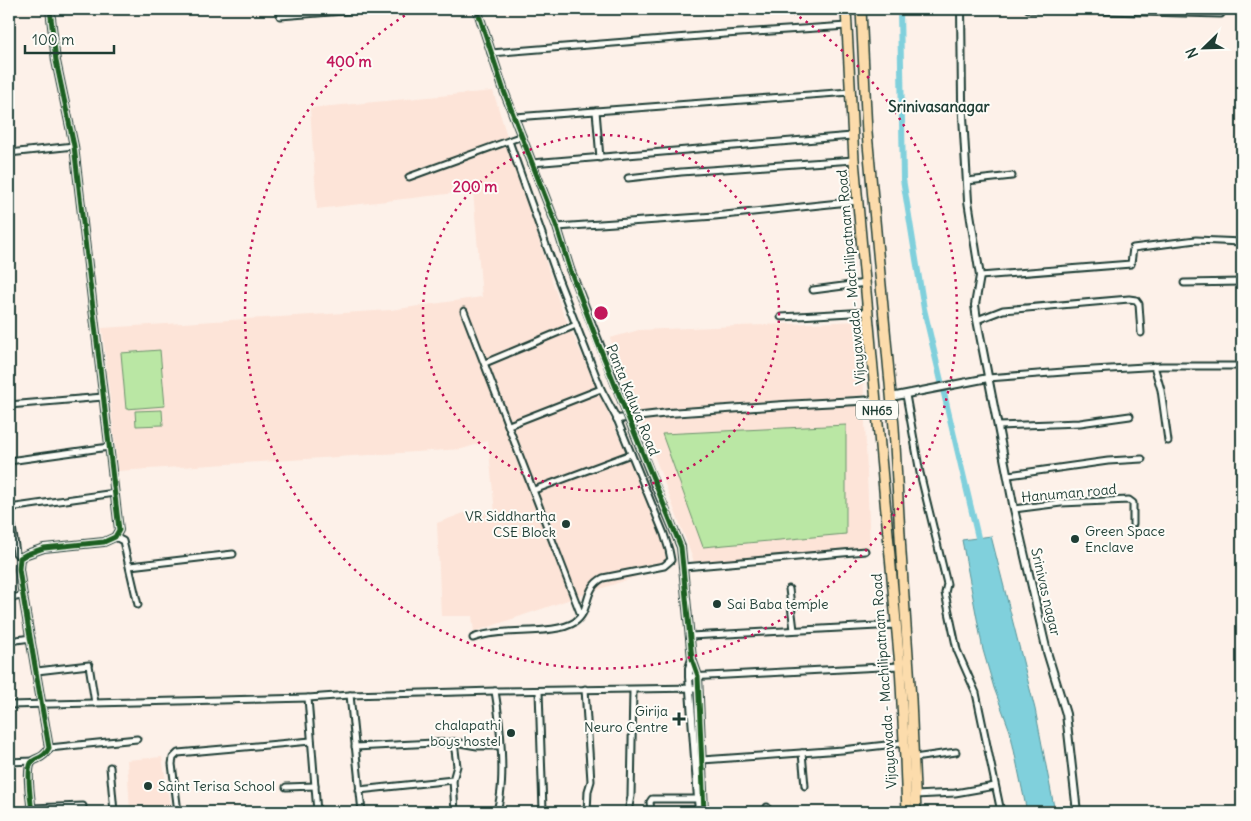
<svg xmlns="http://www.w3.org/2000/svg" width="1251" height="821" viewBox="0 0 1251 821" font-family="Delius,sans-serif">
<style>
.built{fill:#fde4d8}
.green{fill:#bae7a4;stroke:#6c926c}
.water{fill:#80d0dc;stroke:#599599}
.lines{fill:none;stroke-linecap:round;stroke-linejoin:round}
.canal{stroke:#80d0dc;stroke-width:6}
.minor-casing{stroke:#1f3d34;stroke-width:9}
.tertiary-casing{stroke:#1f3d34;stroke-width:10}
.trunk-casing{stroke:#1f3d34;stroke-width:12}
.minor{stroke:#fdfcf7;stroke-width:5}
.tertiary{stroke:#fdfcf7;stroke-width:6}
.trunk{stroke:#fcdcac;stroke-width:9}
.tertiary-bridge-casing{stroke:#1f3d34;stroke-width:10;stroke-linecap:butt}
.tertiary-bridge{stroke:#fdfcf7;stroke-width:6}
.cycleway-casing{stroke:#fdfcf7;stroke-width:8}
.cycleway{stroke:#1b5e20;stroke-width:5}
.ring{fill:none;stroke:#c2185b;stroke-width:2.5;stroke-dasharray:2.5 5}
.poi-dot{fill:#1f3d34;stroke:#fdfcf7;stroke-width:2}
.labels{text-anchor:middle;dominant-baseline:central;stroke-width:4;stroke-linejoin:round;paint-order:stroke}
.shield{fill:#fdfcf7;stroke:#62766e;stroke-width:1}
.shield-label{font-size:12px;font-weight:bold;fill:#1f3d34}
.street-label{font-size:14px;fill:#1f3d34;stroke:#fdfcf7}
.poi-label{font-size:14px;fill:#1f3d34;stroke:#fdfcf7;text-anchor:end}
.neighbourhood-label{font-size:15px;font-weight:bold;fill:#1f3d34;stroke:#fdfcf7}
.centre{fill:#c2185b;stroke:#fdfcf7;stroke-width:2.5}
.ring-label{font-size:15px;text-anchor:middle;font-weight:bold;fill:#c2185b;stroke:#fdfcf7;stroke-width:4;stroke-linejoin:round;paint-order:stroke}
</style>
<rect width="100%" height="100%" fill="#fdf1e9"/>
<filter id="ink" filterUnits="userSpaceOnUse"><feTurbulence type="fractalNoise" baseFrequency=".02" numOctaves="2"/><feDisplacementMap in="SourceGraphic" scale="10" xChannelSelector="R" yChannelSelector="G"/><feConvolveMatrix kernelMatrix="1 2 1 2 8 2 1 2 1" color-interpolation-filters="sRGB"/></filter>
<g filter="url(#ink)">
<g class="built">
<path d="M493 91 549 272 563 313 676 563 474 632 472 616H441L437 523 464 513H495L488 441 462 449 118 471 102 328 391 310 482 297 473 191 317 209 310 108Z"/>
<path d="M861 321 870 548 694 562 610 338 639 330Z"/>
<path d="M162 757 171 812H130L127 760Z"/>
</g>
<g class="green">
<path d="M160 350 165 406 126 409 121 353Z"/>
<path d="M162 410 163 425 136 426 135 411Z"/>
<path d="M846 425V534L703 547 662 434Z"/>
</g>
<path class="water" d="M991 536 1035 709 1055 812H1027L1010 731 994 688 983 650 962 540Z"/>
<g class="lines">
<path class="canal" d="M900 9 903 179 924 309 980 546"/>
<defs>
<g id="minor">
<path d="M1028 9 1221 14"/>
<path d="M280 16 369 9"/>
<path d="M491 53 725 34 847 26"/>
<path d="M596 111 600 158"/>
<path d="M515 117 850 92"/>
<path d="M9 153 74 146"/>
<path d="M532 163 852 136"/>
<path d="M409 177 522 136"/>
<path d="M628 178 681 172 854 160"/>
<path d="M967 181 1012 176"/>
<path d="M557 227 715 216 858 201"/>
<path d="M980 276 1131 264 1133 248 1196 240 1242 242"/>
<path d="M1184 283 1242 282"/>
<path d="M813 290 866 283"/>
<path d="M464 311 581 615"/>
<path d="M781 317 868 312"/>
<path d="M977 320 1003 310 1129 299 1136 300 1139 304 1141 333"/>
<path d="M485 363 576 325"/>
<path d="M1154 366 1161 390 1168 441"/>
<path d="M988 378 1076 371 1162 366H1242"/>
<path d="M906 395 920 473 947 584 945 593 957 650 976 693 1001 812"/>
<path d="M9 405 103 397"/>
<path d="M509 425 601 389"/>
<path d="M999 426 1080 423 1130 416"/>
<path d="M9 461 109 447"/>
<path d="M1009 475 1108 461 1142 459"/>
<path d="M534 490 631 454"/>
<path d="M9 507 16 553 20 558"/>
<path d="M9 508 115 493"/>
<path d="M1014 509 1061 503 1129 500 1133 503V524"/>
<path d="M115 537 123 541 138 605"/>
<path d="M130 566 233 554"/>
<path d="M684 567 865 551"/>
<path d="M789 589 794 630"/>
<path d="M9 598 23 596"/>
<path d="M690 636 896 625"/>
<path d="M473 638C501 627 554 636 575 622 591 611 583 588 603 578L664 566 671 560 669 550 664 534 617 419 601 389 557 276 509 141"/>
<path d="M9 641 31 638"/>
<path d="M37 671 89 665 95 703"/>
<path d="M689 677 900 666"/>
<path d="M585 689 591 781 588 791 587 812"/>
<path d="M495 691C500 720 507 787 496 812"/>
<path d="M539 691 543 810"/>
<path d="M350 695 362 812"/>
<path d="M9 705 308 698"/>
<path d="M355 747 454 742 477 746H500"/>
<path d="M49 748 137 739"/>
<path d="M802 753 805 786"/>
<path d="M914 758 956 752"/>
<path d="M702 760 842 750 904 743"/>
<path d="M9 762 32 761"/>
<path d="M110 767 114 812"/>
<path d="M453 780 455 812"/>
<path d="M286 787 315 786"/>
<path d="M359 790 453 780 457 766 454 742"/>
<path d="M915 795 955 793 995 786"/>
<path d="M767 807V812"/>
<path d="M32 808 83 806"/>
<path d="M178 812 172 764 173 758 178 753 311 741"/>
<path d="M317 812 308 698 350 695 495 691 698 688"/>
<path d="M628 812 631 796 633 690"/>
<path d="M651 812 650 802 652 799H698"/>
</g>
<g id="tertiary">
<path d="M477 9 504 91 557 227 570 269"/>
<path d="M961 9 962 99 968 201 980 276 975 305 977 320 1014 509 1047 652 1066 714 1077 812"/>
<path d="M891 397 988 378"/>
<path d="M617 419 669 413 784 405 876 400"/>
<path d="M655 485 681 547 692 659 698 676 704 812"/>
<path d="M692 659 689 668V677L699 812"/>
<path d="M32 812C31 803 26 771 31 763 35 757 43 760 49 748L23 596 19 569 20 558 27 554 44 548 104 542 115 537 119 530 74 146 56 61 50 9"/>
</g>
<g id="trunk">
<path d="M846 9 854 160 900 666 905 759 907 812"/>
<path d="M861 9 867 133 894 427 901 553 911 699 916 812"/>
</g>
</defs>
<use href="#minor" class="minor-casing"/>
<use href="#tertiary" class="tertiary-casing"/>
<use href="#trunk" class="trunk-casing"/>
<use href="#minor" class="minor"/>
<use href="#tertiary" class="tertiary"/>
<use href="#trunk" class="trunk"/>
<defs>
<path id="tertiary-bridge" d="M570 269 655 485"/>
</defs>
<use href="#tertiary-bridge" class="tertiary-bridge-casing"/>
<use href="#tertiary-bridge" class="tertiary-bridge"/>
<defs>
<g id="cycleway">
<path d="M477 9 504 91 557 227 570 269 598 343 681 547 692 659 698 676 704 812"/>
<path d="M32 812C31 803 26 771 31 763 35 757 43 760 49 748L23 596 19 569 20 558 27 554 44 548 104 542 115 537 119 530 74 146 56 61 50 9"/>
</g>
</defs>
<use href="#cycleway" class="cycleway-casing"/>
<use href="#cycleway" class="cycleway"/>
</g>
</g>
<g class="ring">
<circle cx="601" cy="313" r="178"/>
<path d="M787 9A356 356 0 1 1 415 9"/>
</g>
<g class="poi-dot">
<circle cx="566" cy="524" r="5"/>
<circle cx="1075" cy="539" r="5"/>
<circle cx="717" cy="604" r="5"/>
<path d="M676.5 711.5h5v5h5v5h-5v5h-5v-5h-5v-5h5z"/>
<circle cx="511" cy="733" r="5"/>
<circle cx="148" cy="786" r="5"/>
</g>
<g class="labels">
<rect class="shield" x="856" y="400.5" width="42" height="19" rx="4"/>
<g class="shield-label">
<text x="877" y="410">NH65</text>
</g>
<g class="street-label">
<text transform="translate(851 277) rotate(-95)">Vijayawada - Machilipatnam Road</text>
<text transform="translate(633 400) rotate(68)">Panta Kaluva Road</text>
<text transform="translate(1069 493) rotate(-5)">Hanuman road</text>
<text transform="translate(1046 592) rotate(77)">Srinivas nagar</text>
<text transform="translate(884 681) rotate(-94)">Vijayawada - Machilipatnam Road</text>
</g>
<g class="poi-label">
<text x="556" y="516">VR Siddhartha<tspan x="556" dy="16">CSE Block</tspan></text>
<text x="1085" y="531" text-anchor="start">Green Space<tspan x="1085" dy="16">Enclave</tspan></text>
<text x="727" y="604" text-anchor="start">Sai Baba temple</text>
<text x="668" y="711">Girija<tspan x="668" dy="16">Neuro Centre</tspan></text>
<text x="501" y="725">chalapathi<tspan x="501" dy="16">boys hostel</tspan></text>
<text x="158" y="786" text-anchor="start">Saint Terisa School</text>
</g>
<g class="neighbourhood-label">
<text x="939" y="106">Srinivasanagar</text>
</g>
</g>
<circle cx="601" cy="313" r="8" class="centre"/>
<g class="ring-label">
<text x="349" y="67">400 m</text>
<text x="475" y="192">200 m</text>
</g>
<rect width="1251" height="821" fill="none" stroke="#fdfcf7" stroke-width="30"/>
<rect x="15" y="15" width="1221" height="791" fill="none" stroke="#1f3d34" stroke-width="2" filter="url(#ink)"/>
<g transform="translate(1204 48) rotate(247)" stroke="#fdfcf7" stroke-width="4" paint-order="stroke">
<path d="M0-4L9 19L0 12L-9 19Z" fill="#1f3d34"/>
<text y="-8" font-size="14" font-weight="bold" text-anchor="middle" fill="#1f3d34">N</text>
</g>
<path d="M25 45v8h89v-8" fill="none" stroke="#1f3d34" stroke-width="2.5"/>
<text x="32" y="45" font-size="15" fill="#1f3d34" stroke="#fdfcf7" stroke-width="4" paint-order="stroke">100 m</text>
</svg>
